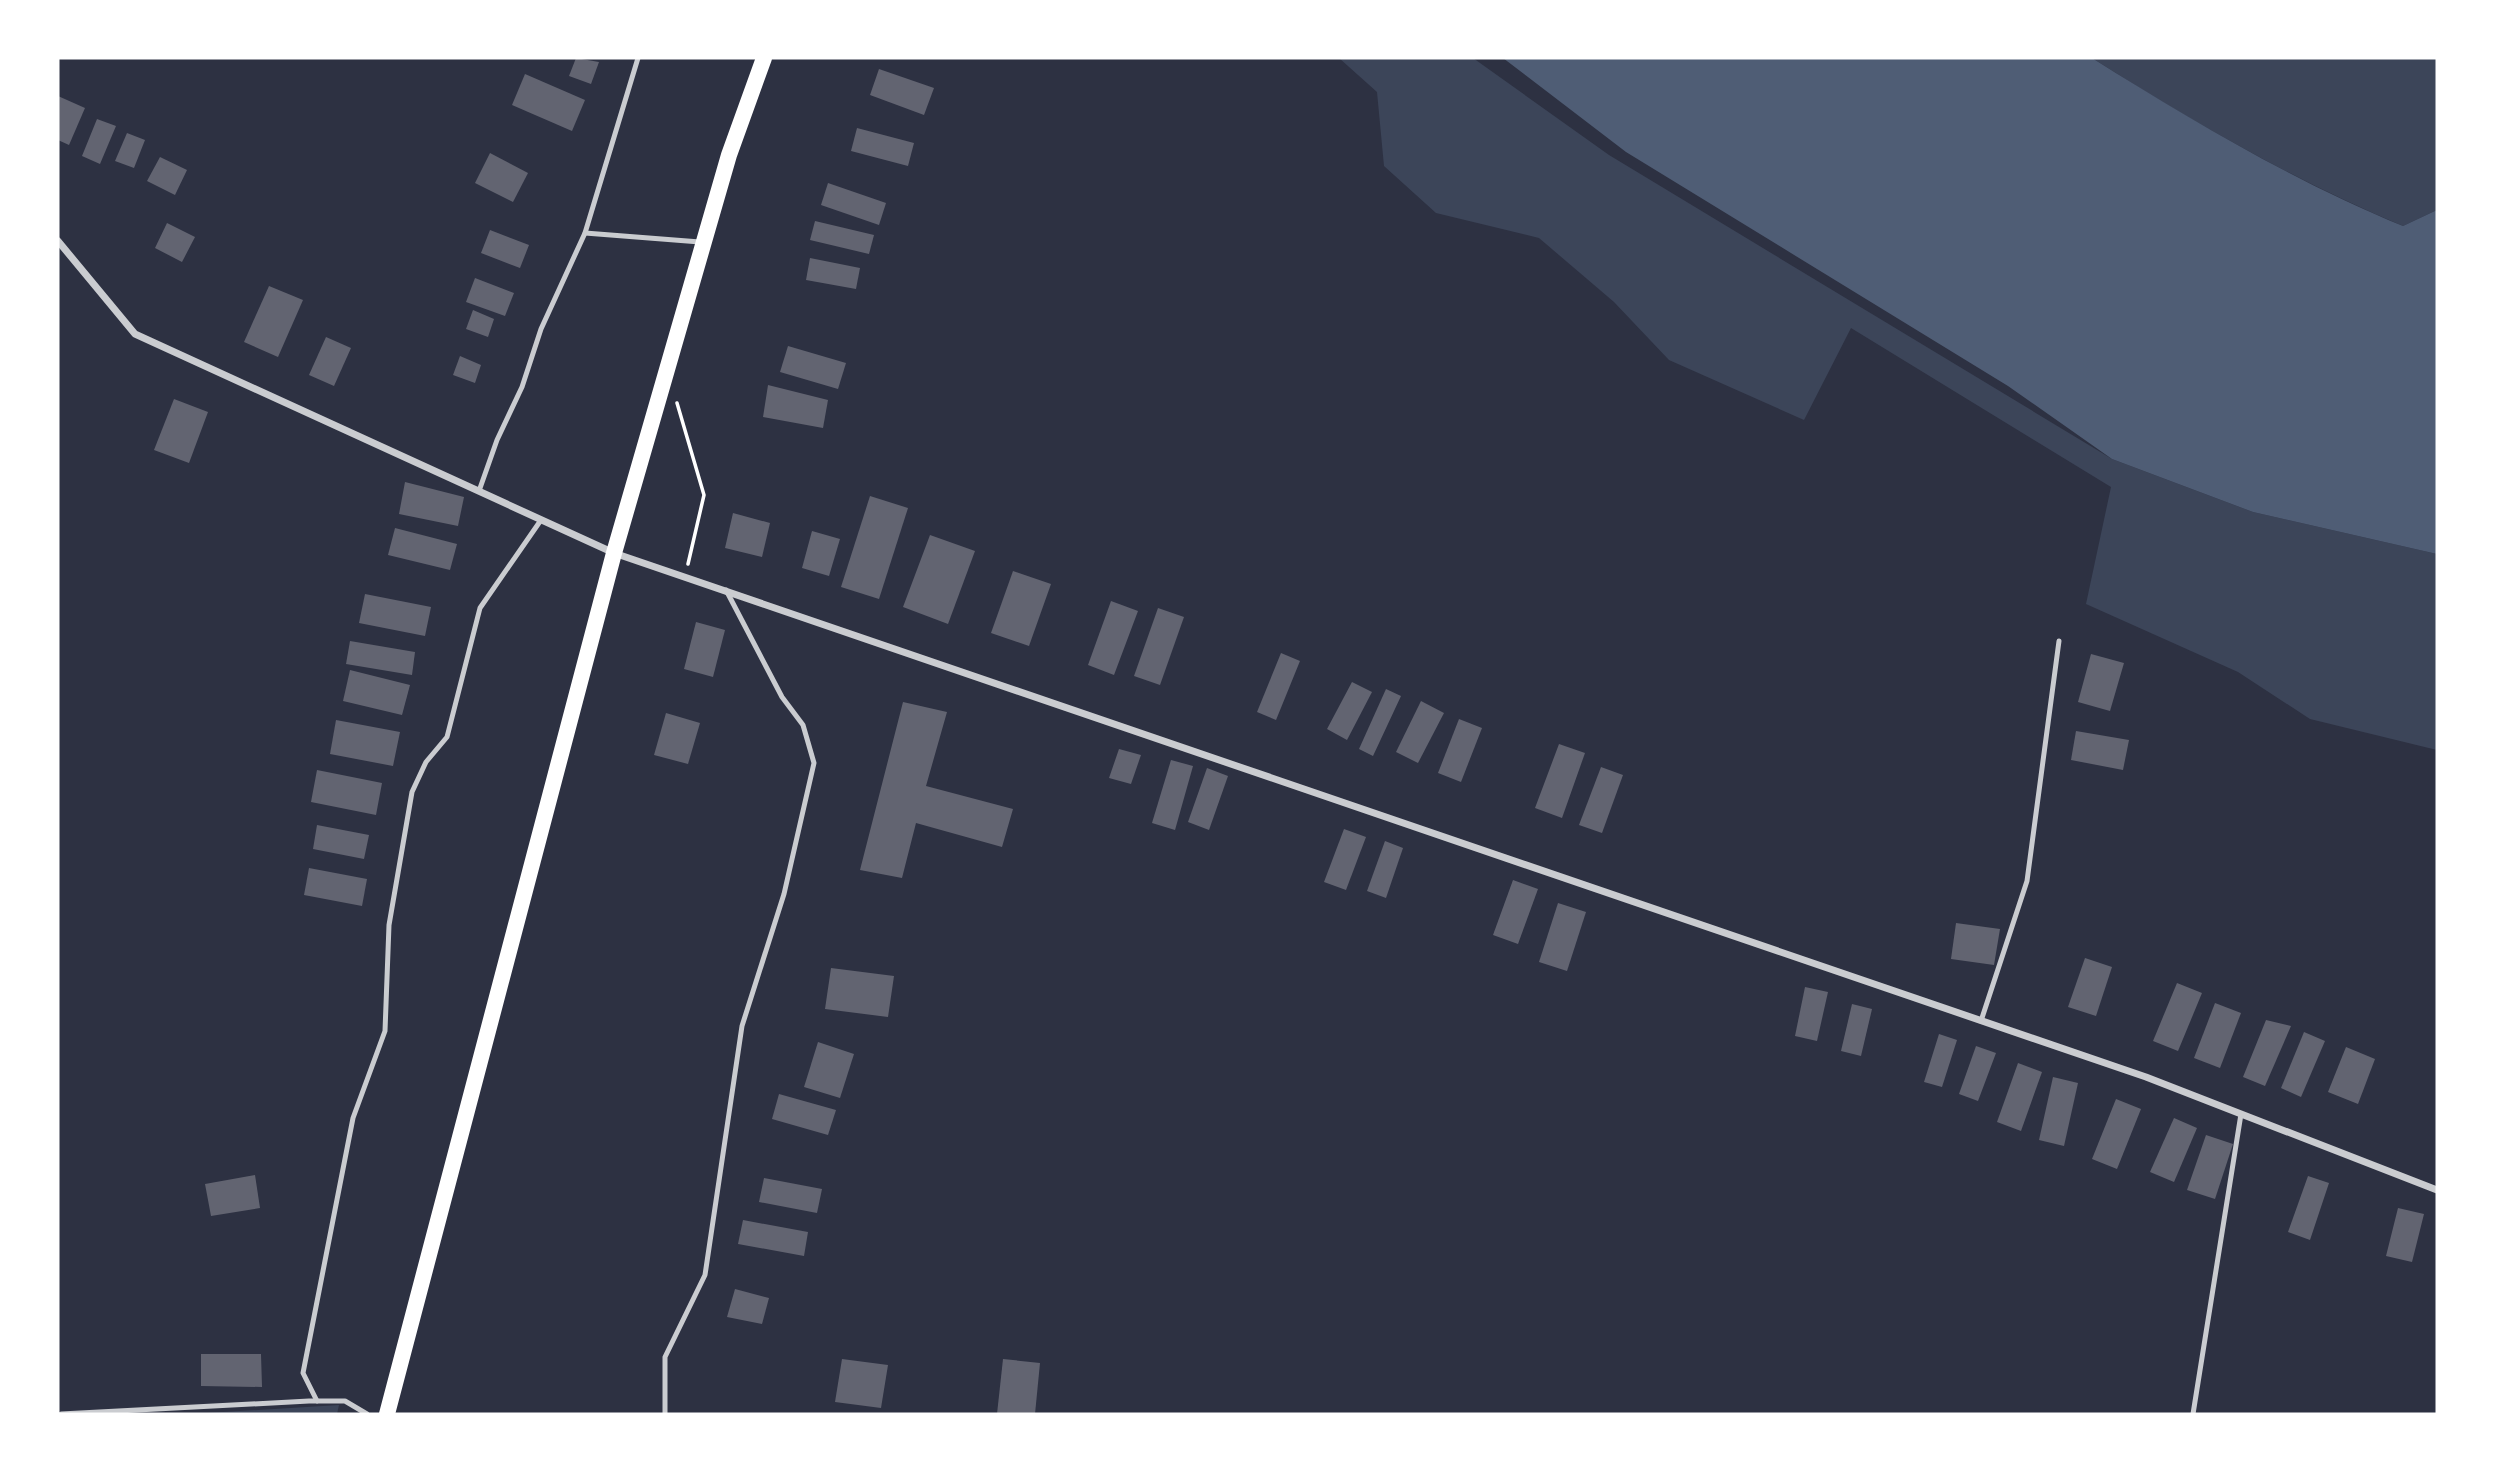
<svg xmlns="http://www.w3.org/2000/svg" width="2495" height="1472" viewBox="0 0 2495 1472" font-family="'DM Sans',sans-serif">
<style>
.green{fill:#3c4559}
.water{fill:#4f5d75}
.building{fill:#626471}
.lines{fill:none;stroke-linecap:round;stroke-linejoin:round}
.path{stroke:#fff;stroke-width:3.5}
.service{stroke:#caccd0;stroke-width:5}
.minor{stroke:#caccd0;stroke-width:7}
.primary{stroke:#fff;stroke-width:16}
</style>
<rect width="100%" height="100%" fill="#2d3142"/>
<g class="green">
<path d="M1339 58H1473L1609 155 2112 459 2253 512 2437 554V750L2310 719 2238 672 2086 604 2111 487 1851 328 1804 420 1669 360 1614 302 1539 238 1436 213 1384 166 1377 92Z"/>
<path d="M2092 58H2437V210L2403 226C2295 181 2191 121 2092 58Z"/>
<path d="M339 1405 337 1414H190Z"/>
</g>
<path class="water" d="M1503 58H2092C2189 119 2297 183 2403 226L2437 210V554L2253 512 2112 459 2008 386 1626 152Z"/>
<g class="building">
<path d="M576 58 599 62 591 84 569 76Z"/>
<path d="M879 69 934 88 924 115 870 95Z"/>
<path d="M525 74 585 100 572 131 512 105Z"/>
<path d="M58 96 85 108 69 145 58 140Z"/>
<path d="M97 119 116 126 100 164 82 156Z"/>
<path d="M857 128 914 143 908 166 851 151Z"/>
<path d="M127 133 145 140 134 168 115 161Z"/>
<path d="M490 153 528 173 513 202 475 183Z"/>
<path d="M160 157 187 170 175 195 147 181Z"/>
<path d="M828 183 886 203 879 225 821 205Z"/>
<path d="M815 221 874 235 869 254 810 240Z"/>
<path d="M167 223 195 237 182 262 155 248Z"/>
<path d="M490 230 529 245 520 268 481 253Z"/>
<path d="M810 258 860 268 856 289 806 280Z"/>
<path d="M475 278 514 293 505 316 466 302Z"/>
<path d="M269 286 303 300 278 357 244 342Z"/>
<path d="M473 310 494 319 488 337 466 329Z"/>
<path d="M326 337 351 348 334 386 309 375Z"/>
<path d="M788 346 846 363 838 389 780 372Z"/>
<path d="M460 356 481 365 475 383 453 375Z"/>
<path d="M768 385 828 400 823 428 763 417Z"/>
<path d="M174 399 208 412 189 463 154 450Z"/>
<path d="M405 482 464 497 458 526 399 514Z"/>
<path d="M870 496 908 508 879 599 841 587Z"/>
<path d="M733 513 770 523 762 557 725 548Z"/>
<path d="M395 528 457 544 450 570 388 555Z"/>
<path d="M812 531 840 539 829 576 802 568Z"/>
<path d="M930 535 975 551 948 624 903 607Z"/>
<path d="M1013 571 1051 584 1029 646 991 633Z"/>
<path d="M365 594 431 607 425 636 359 623Z"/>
<path d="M1111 601 1138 611 1114 675 1088 665Z"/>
<path d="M1158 608 1184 617 1160 685 1134 676Z"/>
<path d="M696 622 725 630 713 677 684 669Z"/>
<path d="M350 641 415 652 412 675 346 664Z"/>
<path d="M1281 653 1300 661 1276 720 1257 712Z"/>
<path d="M2091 654 2124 663 2110 711 2078 702Z"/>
<path d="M350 670 410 685 402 715 343 701Z"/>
<path d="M1352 682 1372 692 1347 740 1327 729Z"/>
<path d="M1386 689 1401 696 1373 756 1359 749Z"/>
<path d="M1421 701 1444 713 1418 763 1396 752Z"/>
<path d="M903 702 947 712 926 786 1013 809 1002 847 916 823 902 878 860 870Z"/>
<path d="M666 713 700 723 688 764 654 755Z"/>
<path d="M1459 719 1482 728 1461 782 1438 773Z"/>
<path d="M336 720 400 732 393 766 330 754Z"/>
<path d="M2076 731 2129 740 2123 770 2071 760Z"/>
<path d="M1559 744 1585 753 1562 818 1535 808Z"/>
<path d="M1119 749 1141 755 1131 784 1109 778Z"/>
<path d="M1171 760 1193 766 1175 830 1152 823Z"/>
<path d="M1601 767 1623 775 1602 833 1579 825Z"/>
<path d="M1207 768 1228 776 1209 830 1188 822Z"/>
<path d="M317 770 382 783 376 815 311 802Z"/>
<path d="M317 825 369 835 364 859 313 849Z"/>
<path d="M1344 829 1366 837 1346 890 1324 882Z"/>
<path d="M1385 841 1403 848 1386 898 1367 891Z"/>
<path d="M309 868 367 879 362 906 304 895Z"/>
<path d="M1513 880 1538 889 1518 944 1493 935Z"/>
<path d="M1558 903 1586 912 1567 971 1539 962Z"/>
<path d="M1956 923 2000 929 1994 965 1951 959Z"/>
<path d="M2085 958 2112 967 2096 1016 2068 1007Z"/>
<path d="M831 968 894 976 888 1017 825 1009Z"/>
<path d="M2177 983 2202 993 2178 1051 2153 1041Z"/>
<path d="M1805 987 1828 992 1817 1041 1795 1036Z"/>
<path d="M2215 1003 2241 1013 2220 1068 2194 1058Z"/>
<path d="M1852 1004 1872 1009 1861 1056 1841 1051Z"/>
<path d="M2266 1020 2291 1026 2265 1086 2243 1077Z"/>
<path d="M2304 1032 2325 1041 2301 1097 2281 1088Z"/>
<path d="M1939 1034 1957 1040 1942 1087 1924 1082Z"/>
<path d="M818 1042 854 1054 840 1098 804 1087Z"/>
<path d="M1976 1046 1996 1053 1978 1101 1959 1094Z"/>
<path d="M2346 1047 2375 1059 2358 1104 2328 1092Z"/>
<path d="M2018 1063 2042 1072 2021 1131 1997 1122Z"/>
<path d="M2053 1077 2078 1083 2064 1146 2039 1140Z"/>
<path d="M779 1094 836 1110 828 1135 772 1119Z"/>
<path d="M2116 1099 2141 1109 2117 1169 2092 1159Z"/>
<path d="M2174 1118 2197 1128 2174 1182 2150 1172Z"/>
<path d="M2206 1135 2233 1144 2215 1199 2187 1190Z"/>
<path d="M255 1175 260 1208 211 1216 205 1184Z"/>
<path d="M2308 1176 2329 1183 2310 1240 2288 1232Z"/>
<path d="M764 1178 822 1189 817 1213 759 1202Z"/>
<path d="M2398 1208 2424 1214 2412 1262 2386 1256Z"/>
<path d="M743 1220 808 1232 804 1256 738 1244Z"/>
<path d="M735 1289 769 1298 762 1324 727 1317Z"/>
<path d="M201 1354H261L262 1387 201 1386Z"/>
<path d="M842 1359 888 1365 881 1408 835 1402Z"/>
<path d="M1003 1359 1040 1363 1035 1414H997Z"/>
</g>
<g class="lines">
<path class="path" d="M677 403 704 495 688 564"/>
<g class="service">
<path d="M585 233 700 242"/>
<path d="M479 491 497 440 522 387 541 329 585 233 638 58"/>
<path d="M1981 1021 2027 881 2059 641"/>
<path d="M317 1401 303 1373 353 1118 385 1031 389 925 412 792 426 762 447 737 480 608 541 520"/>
<path d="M61 1414 309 1401H345L367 1414"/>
<path d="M665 1414V1357L705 1275 742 1026 784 894 814 763 803 725 782 697 726 590"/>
<path d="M2193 1414 2241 1114"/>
</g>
<path class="minor" d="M58 241 135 334 614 553 2146 1077 2437 1190"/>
<path class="primary" d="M387 1414 614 553 729 155 764 58"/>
</g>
<rect width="2495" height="1472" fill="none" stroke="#ffffff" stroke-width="119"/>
</svg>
